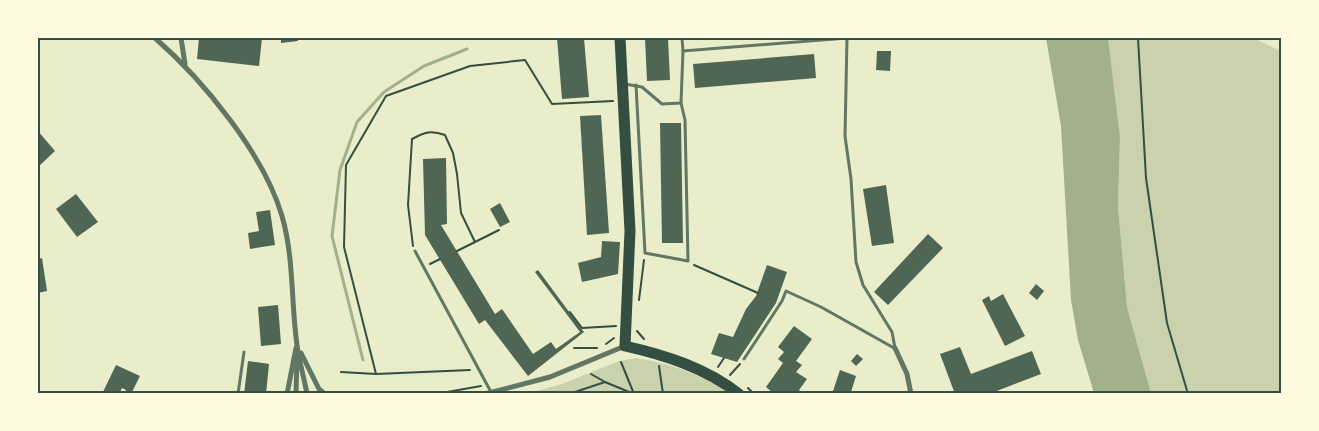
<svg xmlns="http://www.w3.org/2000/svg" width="1319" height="431" viewBox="0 0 1319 431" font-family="'DM Sans',sans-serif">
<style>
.green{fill:#cad2ad}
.water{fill:#a3b18a}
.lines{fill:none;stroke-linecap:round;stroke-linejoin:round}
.stream{stroke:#a3b18a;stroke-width:3}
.building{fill:#4f6655}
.path{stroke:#344e41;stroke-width:2}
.service{stroke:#617663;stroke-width:3}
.minor{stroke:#617663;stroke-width:5}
.primary{stroke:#344e41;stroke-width:11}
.neatline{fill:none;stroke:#344e41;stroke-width:2}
</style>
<rect width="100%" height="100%" fill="#e9edc9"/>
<g class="green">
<path d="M1108 38H1253L1281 51V393H1151L1127 307 1118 207 1120 136Z"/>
<path d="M636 358C669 363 701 374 728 393L526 394 562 384 619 361Z"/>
</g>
<path class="water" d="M1046 38H1108L1120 136 1118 207 1127 307 1151 393H1094L1078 340 1071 300 1061 126Z"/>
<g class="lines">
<path class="stream" d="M363 360 332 236 340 170 357 122 384 92 424 66 467 49"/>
</g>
<g class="building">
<path d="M199 38H262L259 66 197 59Z"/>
<path d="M281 38H297L298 41 281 43Z"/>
<path d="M557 38H584L589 97 562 99Z"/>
<path d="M645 38H668L670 80 647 81Z"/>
<path d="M877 51H891L890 71 876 70Z"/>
<path d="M814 54 816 78 695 88 693 64Z"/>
<path d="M601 115 609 233 587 235 580 116Z"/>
<path d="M660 123H681L683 243H662Z"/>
<path d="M38 131 55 151 38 167Z"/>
<path d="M446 158 447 224 441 225 495 314 502 309 533 354 551 342 556 349 580 332 535 272 538 270 584 332 528 376 485 320 479 324 425 235 423 159Z"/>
<path d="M886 185 894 243 872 246 863 189Z"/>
<path d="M76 194 98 222 77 237 56 209Z"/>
<path d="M500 203 510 222 500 227 490 209Z"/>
<path d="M270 210 275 245 250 249 248 233 259 231 256 212Z"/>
<path d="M928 234 943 248 888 305 874 292Z"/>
<path d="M602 241 620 242 618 274 582 282 578 263 601 257Z"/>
<path d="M42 258 47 291 38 293V259Z"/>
<path d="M767 265 787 272 776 303 737 362 711 354 719 333 733 337 746 309 756 296Z"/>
<path d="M1036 284 1044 291 1037 300 1029 293Z"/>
<path d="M1003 294 1025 336 1005 346 982 300 989 296 991 301Z"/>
<path d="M278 305 281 344 261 346 258 307Z"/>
<path d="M794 326 812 339 796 361 802 365 796 372 807 379 799 390 803 394H774L766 387 783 363 778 359 784 352 778 347Z"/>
<path d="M960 347 971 374 1032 351 1041 374 989 394H955L940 354Z"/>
<path d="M857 354 863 359 856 366 851 361Z"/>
<path d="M248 361 269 364 266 394H244Z"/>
<path d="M116 365 140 376 132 392 136 394H125L126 390 122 388 119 394H102Z"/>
<path d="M840 370 856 376 851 392 846 391 845 394H832Z"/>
</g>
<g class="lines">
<g class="path">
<path d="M1138 38 1146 178 1167 323 1188 394"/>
<path d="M413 246 408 205 412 139C425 132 431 130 445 135L453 153 457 174 461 213 475 242"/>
<path d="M457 251 499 230"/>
<path d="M430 264 440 259"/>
<path d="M694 265 758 293"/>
<path d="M639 300 644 260"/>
<path d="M570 312 582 328 616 326"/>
<path d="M637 331 644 339"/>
<path d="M606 344 614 338"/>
<path d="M574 348H597"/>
<path d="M621 362 634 394"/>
<path d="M659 366 663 394"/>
<path d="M718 367 724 358"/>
<path d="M341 372 376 374 470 370"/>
<path d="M376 374 344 247 346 165 386 96 470 66 525 60 552 104 613 101"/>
<path d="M591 374 605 382"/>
<path d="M730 375 740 364"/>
<path d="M748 388 754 394"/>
<path d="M436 394 481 386"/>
<path d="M569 394 605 382 634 394"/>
</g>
<g class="service">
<path d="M682 38 683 51"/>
<path d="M847 38 845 136 851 179 856 262 863 285 892 332 895 348"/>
<path d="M625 84 642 87 662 104 681 103 683 51 847 38"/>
<path d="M636 85 645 253 688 261 685 120 681 103"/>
<path d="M415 251 491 392"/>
<path d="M744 359 782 301 786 291 821 307 894 348"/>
<path d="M238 394 244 352"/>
</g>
<g class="minor">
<path d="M155 38C203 80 264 154 282 216 294 257 291 303 297 345 299 361 304 377 307 394"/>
<path d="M181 38 185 64"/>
<path d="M895 348 907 374 911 394"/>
<path d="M301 353 319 389 325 394"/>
<path d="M287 394 296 348"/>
<path d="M296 394 297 358"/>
<path d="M485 394 550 377 625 346"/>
</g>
<path class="primary" d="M620 38 630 231 625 346C665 355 706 368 739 394"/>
</g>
<rect width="1319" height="431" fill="none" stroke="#fefae0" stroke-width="78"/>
<rect x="39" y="39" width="1241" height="353" class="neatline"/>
</svg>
